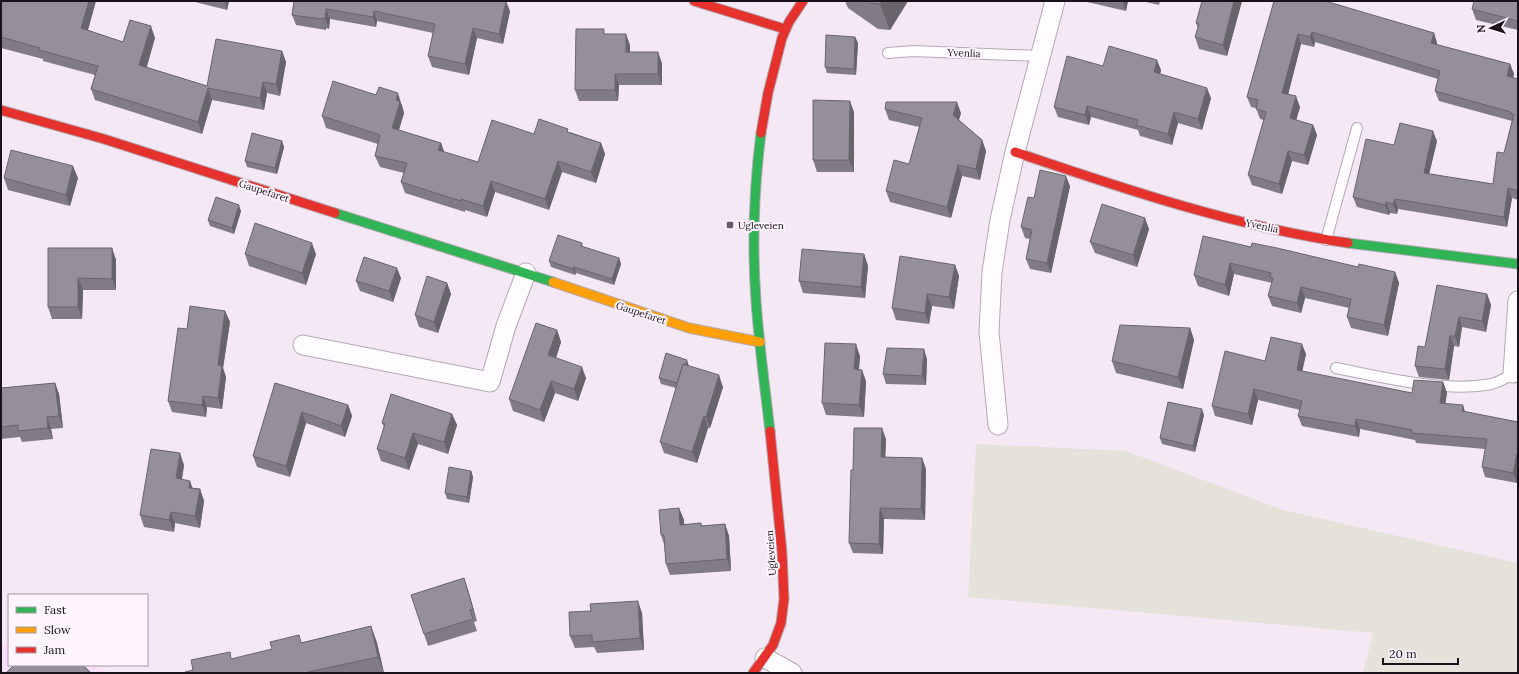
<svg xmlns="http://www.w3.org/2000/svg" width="1519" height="674" viewBox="0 0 1519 674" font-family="Lora,serif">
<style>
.built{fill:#f7e0f7}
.green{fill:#e5e2da}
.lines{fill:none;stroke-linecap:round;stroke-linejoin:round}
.lane-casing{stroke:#b3a9b4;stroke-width:12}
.street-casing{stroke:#b3a9b4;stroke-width:21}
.fast-casing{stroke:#b3a9b4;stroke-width:11}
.slow-casing{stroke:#b3a9b4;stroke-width:11}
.jam-casing{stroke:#b3a9b4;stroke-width:11}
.lane{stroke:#fefcfe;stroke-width:10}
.street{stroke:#fefcfe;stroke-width:19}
.fast{stroke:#30b455;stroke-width:9}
.slow{stroke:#ff9f0a;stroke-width:9}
.jam{stroke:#e5322d;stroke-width:9}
.wall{fill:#807b84}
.shaded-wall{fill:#68646c}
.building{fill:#958f9a;stroke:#68646c}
.poi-dot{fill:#675d67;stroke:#fff5ff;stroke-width:1.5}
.labels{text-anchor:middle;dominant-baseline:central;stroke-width:4;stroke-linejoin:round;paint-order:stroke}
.street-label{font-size:10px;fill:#1a121a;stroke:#fff5ff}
.poi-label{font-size:10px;fill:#1a121a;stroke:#fff5ff;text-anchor:start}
</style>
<rect width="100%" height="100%" fill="#f5e8f5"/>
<path class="built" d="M1 642 9 644V665H101L110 673H1Z"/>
<path class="green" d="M976 444 1126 451 1283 510 1518 563V673H1363L1373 633 968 597Z"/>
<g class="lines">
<defs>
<g id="lane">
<path d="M888 53 913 51 1040 56"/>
<path d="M1326 240 1357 128"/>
<path d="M1336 368C1382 377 1445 393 1491 384 1500 382 1506 378 1513 373L1516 375"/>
</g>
<g id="street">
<path d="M303 345 490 382 506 326 526 273"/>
<path d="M1513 373 1518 301"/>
<path d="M998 425 989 332 992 272 1000 220 1015 152 1055 1"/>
<path d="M765 658 792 673"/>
</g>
<g id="fast">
<path d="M761 133C754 188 752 245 756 301 759 344 765 388 770 431"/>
<path d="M335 213 553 282"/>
<path d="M1348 243 1518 264"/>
</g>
<path id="slow" d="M553 282 689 328 760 342"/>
<g id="jam">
<path d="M694 1 785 29"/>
<path d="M1 110 104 139 335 213"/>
<path d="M761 133 768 93 782 38 789 22 803 1"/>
<path d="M1015 152C1124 189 1234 226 1348 243"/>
<path d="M753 673 773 645 781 623 784 599 782 552 770 431"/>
</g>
</defs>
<use href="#lane" class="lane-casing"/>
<use href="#street" class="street-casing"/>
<use href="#fast" class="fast-casing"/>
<use href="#slow" class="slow-casing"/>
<use href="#jam" class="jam-casing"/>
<use href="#lane" class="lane"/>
<use href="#street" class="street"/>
<use href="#fast" class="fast"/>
<use href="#slow" class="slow"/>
<use href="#jam" class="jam"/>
</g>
<g class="wall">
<path d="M1 1H96L88 30 123 42 155 38 146 67 207 86 282 51 286 62 280 96 267 93 264 110 212 100 202 134 95 100 91 89 95 75 43 61V59L1 48Z"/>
<path d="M191 1H229L227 10Z"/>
<path d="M294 1 510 11 503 44 477 38 469 75 432 67 428 56 433 33 377 21 376 27 330 19 329 29 326 28V30L296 25 292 15Z"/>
<path d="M845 1H908L890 30 878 29 848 8Z"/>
<path d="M1086 1H1128L1126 11 1087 2Z"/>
<path d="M1142 1H1160L1159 5Z"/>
<path d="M1202 1H1242L1227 56 1199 49 1195 37 1198 28 1196 23Z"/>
<path d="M1274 1 1434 33 1437 43V45L1510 64 1514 74 1513 78 1518 79V200L1512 198 1507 227 1398 209 1397 214 1390 213 1389 215 1357 207 1353 197 1394 145 1437 141 1429 174 1493 184 1504 153 1512 121 1439 101 1435 91 1438 79 1315 42 1314 47 1301 44 1288 94 1300 107 1296 120 1313 125 1317 135 1308 165 1292 161 1282 194 1252 185 1248 175 1264 120 1260 119 1256 108 1251 107 1247 97Z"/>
<path d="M1518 1V30L1476 20 1472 9Z"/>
<path d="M606 34 630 45V52L662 63V85H619L618 101H579L575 90Z"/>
<path d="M855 37 858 43 856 75 827 73 825 67Z"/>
<path d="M1103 66 1161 70 1160 74 1211 98 1202 130 1178 123 1172 145 1140 136 1138 130 1091 117 1089 125 1058 117 1054 107Z"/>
<path d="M402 104V105L404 113 399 130 441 143 444 152 478 162 534 134 570 132 601 143 605 154 596 183 562 172 549 210 495 192 487 217 465 210V212L405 193 401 182 404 173 380 167 375 156 378 144 326 128 322 116Z"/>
<path d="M885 109 961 113 959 120 982 140 986 151 980 180 962 176 951 218 890 202 886 191 909 164 919 127 889 120Z"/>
<path d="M854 112V172H817L813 160Z"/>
<path d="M282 141 284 147 277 174 247 167 245 161Z"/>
<path d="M4 178H78L70 206 8 190Z"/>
<path d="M1070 186 1051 273 1030 269 1026 259 1030 239 1025 238 1021 227 1034 198Z"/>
<path d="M241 211 234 234 210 226 208 220Z"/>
<path d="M1149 229 1137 267 1095 253 1090 242Z"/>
<path d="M582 243 583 247 619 258 621 264 614 285 576 273 575 275 551 267 549 261Z"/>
<path d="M1251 247 1358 267 1395 272 1399 283 1388 336 1351 328 1347 317 1349 308 1305 298 1301 313 1272 306 1268 296 1272 283 1234 274 1229 296 1198 286 1194 275Z"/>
<path d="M48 248H112L116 260V290H83L82 319H52L48 307Z"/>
<path d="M245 254H316L306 285 249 266Z"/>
<path d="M864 254 868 266 865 298 803 293 799 281Z"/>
<path d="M955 265 959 276 954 309 932 306 929 324 896 320 892 308Z"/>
<path d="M401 278 393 302 360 291 356 281Z"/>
<path d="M447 283 451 294 438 333 419 327 415 315Z"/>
<path d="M1437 285 1487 294 1491 305 1486 332 1462 327 1459 347 1454 346 1449 380 1419 377 1415 366 1425 347Z"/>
<path d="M225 311 230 322 223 368 226 377 222 409 207 407 206 417 172 412 168 401 187 329Z"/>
<path d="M1190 328 1194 340 1183 389 1116 373 1112 361Z"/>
<path d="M557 330 561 342 556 358 586 378 578 401 555 393 544 422 513 411 509 399Z"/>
<path d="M1306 354 1302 372 1412 393 1443 382 1447 393 1445 403 1465 412 1518 422V476L1517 483 1485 477 1482 467 1485 449 1416 443 1415 440 1360 429 1359 437 1302 426 1298 416 1300 410 1258 400 1252 425 1215 416 1212 406 1265 361Z"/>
<path d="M860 356 859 369 866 381 864 417 826 415 822 403Z"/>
<path d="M927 359 926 385 886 384 883 374Z"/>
<path d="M689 366 723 387 710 428H708L697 463 664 453 660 442 676 388 661 384 659 378Z"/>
<path d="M55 383 59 394 63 428 51 429 53 439 22 442 20 437 1 439V388Z"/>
<path d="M275 383 348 405 352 416 345 437 306 423 290 477 257 467 253 456Z"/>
<path d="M452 414 457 425 448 454 418 444 409 470 381 461 377 449 384 427 382 423Z"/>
<path d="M1204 415 1195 452 1162 444 1160 438Z"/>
<path d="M886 439 885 457 922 458 926 469 925 520 884 519 883 554 853 553 849 543 853 470Z"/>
<path d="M184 465 182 479 193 488 200 489 204 501 200 528 175 523 174 532 144 527 140 515Z"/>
<path d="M471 471 473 477 469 503 447 499 445 493Z"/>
<path d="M679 508 684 520V525L701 523 702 526 725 524 729 536 731 571 670 575 666 564 664 544 661 535Z"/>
<path d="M468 590 477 621 474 622 477 631 428 646 424 634Z"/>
<path d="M642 613 644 650 597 653 594 647 575 648 570 636Z"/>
<path d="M371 626 377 643 384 673H185L193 670 233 659Z"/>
</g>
<g class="shaded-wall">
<path d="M89 1H96L85 40 81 28Z"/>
<path d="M224 1H229L227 10Z"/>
<path d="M506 1 510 11 503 44 499 34Z"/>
<path d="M882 1H908L890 30 880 4Z"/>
<path d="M1122 1H1128L1126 11Z"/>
<path d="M1234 1H1242L1227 56 1223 45Z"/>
<path d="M326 9 330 19 329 29 325 19Z"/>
<path d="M374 11 377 21 376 27 373 17Z"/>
<path d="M322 18 326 28V30L322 19Z"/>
<path d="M151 26 155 38 144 77 139 65Z"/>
<path d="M473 28 477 38 469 75 465 64Z"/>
<path d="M1312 32 1315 42 1314 47 1310 37Z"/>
<path d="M1434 33 1437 43 1434 53 1431 43Z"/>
<path d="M626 34 630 45V63L626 52Z"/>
<path d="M1298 34 1301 44 1286 103 1282 93Z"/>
<path d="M855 37 858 43 856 75 854 69Z"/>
<path d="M282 51 286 62 280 96 276 84Z"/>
<path d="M658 52 662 63V85L658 74Z"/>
<path d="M1157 60 1161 70 1158 83 1154 72Z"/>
<path d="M1510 64 1514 74 1510 87 1507 76Z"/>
<path d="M615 74 619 85 618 101 615 90Z"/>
<path d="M263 82 267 93 264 110 260 98Z"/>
<path d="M208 88 212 100 202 134 198 122Z"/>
<path d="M1207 88 1211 98 1202 130 1198 119Z"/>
<path d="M398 93 404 113 396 139 392 128 396 100Z"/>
<path d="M1296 96 1300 107 1294 128 1290 118Z"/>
<path d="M850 101 854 112V172L849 160Z"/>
<path d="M957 102 961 113 957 126 953 115Z"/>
<path d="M1087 106 1091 117 1089 125 1085 115Z"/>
<path d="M1174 112 1178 123 1172 145 1168 134Z"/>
<path d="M1313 125 1317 135 1308 165 1304 155Z"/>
<path d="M1433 131 1437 141 1427 183 1424 173Z"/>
<path d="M982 140 986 151 980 180 976 169Z"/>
<path d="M282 141 284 147 277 174 275 168Z"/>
<path d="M441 143 445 154 438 150Z"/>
<path d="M601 143 605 154 596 183 591 172Z"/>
<path d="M1288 151 1292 161 1282 194 1279 184Z"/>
<path d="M558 161 562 172 549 210 545 199Z"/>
<path d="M958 165 962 176 951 218 947 207Z"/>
<path d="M73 166 78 178 70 206 66 195Z"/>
<path d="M1066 176 1070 186 1051 273 1047 263Z"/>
<path d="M491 181 495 192 487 217 483 206Z"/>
<path d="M1508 188 1512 198 1507 227 1504 217Z"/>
<path d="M1395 199 1398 209 1397 214 1393 204Z"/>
<path d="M1386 202 1390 213 1389 215 1385 205Z"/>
<path d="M239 205 241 211 234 234 232 228Z"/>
<path d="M1145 218 1149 229 1137 267 1133 255Z"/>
<path d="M312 243 316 254 306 285 302 273Z"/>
<path d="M112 248 116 260V290L112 279Z"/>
<path d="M864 254 868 266 865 298 861 287Z"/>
<path d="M619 258 621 264 614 285 612 279Z"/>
<path d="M1230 263 1234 274 1229 296 1225 285Z"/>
<path d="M955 265 959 276 954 309 949 297Z"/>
<path d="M574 267 576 273 575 275 573 269Z"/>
<path d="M397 268 401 278 393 302 389 291Z"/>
<path d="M1395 272 1399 283 1388 336 1384 325Z"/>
<path d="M78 278 83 290 82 319 78 307Z"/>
<path d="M447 283 451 294 438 333 434 322Z"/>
<path d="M1301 287 1305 298 1301 313 1297 303Z"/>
<path d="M927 294 932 306 929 324 925 313Z"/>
<path d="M1487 294 1491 305 1486 332 1482 321Z"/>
<path d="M225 311 230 322 223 368 226 377 222 409 218 398V365Z"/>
<path d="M1459 317 1462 327 1459 347 1455 336Z"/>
<path d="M1190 328 1194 340 1183 389 1178 377Z"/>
<path d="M557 330 561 342 553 367 548 355Z"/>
<path d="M1450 336 1454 346 1449 380 1445 369Z"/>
<path d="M856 344 860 356 858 380 854 369Z"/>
<path d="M1302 344 1306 354 1300 381 1297 370Z"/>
<path d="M924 349 927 359 926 385 922 376Z"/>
<path d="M687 360 689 366 680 384Z"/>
<path d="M582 367 586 378 578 401 574 389Z"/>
<path d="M862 370 866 381 864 417 859 405Z"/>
<path d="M719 375 723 387 710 428 706 417Z"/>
<path d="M551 381 555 393 544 422 540 410Z"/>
<path d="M1443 382 1447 393 1444 413 1440 403Z"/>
<path d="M55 383 59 394 63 428 59 416Z"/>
<path d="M1254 389 1258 400 1252 425 1248 414Z"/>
<path d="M203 396 207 407 206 417 202 405Z"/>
<path d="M348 405 352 416 345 437 341 426Z"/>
<path d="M1463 405 1466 415 1462 411Z"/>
<path d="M1202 409 1204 415 1195 452 1193 446Z"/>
<path d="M302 412 306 423 290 477 286 466Z"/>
<path d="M452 414 457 425 448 454 444 442Z"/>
<path d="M704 416 708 428 697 463 692 452Z"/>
<path d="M47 417 51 429 53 439 48 428Z"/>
<path d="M1356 419 1360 429 1359 437 1355 426Z"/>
<path d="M882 428 886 439 885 468 881 457Z"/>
<path d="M413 433 418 444 409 470 405 458Z"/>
<path d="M180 453 184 465 180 490 176 478Z"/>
<path d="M1517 454 1518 458V476L1517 483 1513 473Z"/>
<path d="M922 458 926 469 925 520 921 509Z"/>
<path d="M471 471 473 477 469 503 467 497Z"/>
<path d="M190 481 194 492 189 488Z"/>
<path d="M200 489 204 501 200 528 195 516Z"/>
<path d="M679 508 684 520 685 536 680 525Z"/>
<path d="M880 508 884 519 883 554 879 544Z"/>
<path d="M171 512 175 523 174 532 169 520Z"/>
<path d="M725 524 729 536 731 571 727 559Z"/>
<path d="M464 578 468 590 477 621 473 609Z"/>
<path d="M638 601 642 613 644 650 640 638Z"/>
<path d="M371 626 377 643 384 673 378 657Z"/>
</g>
<g class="building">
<path d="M1 1H89L81 28 123 42 130 20 151 26 139 65 207 86 216 39 282 51 276 84 263 82 260 98 208 88 198 122 91 89 98 66 39 50 40 48 1 37Z"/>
<path d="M294 1H506L499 34 473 28 465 64 428 56 435 24 374 11 373 17 326 9 325 19 322 18V19L292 15Z"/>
<path d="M866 1H882L880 4 869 3Z"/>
<path d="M1202 1H1234L1223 45 1195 37 1199 24 1196 23Z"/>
<path d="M1274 1H1325L1434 33 1431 43 1510 64 1507 76 1518 79V191L1508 188 1504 217 1395 199 1393 204 1386 202 1385 205 1353 197 1366 139 1394 145 1400 123 1433 131 1424 173 1493 184 1497 152 1504 153 1514 114H1511V112L1435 91 1440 71 1312 32 1310 37 1298 34 1282 93 1296 96 1290 118 1313 125 1304 155 1288 151 1279 184 1248 175 1266 112 1256 109 1258 100 1247 97Z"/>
<path d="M1474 1H1518V21L1472 9Z"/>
<path d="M576 29H604V34H626V52H658V74H615V90H575Z"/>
<path d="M826 35 855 37 854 69 825 67Z"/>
<path d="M1109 46 1157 60 1154 72 1207 88 1198 119 1174 112 1168 134 1136 125 1138 120 1087 106 1085 115 1054 107 1067 56 1103 66Z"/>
<path d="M333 81 376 95 379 87 398 93 396 100 400 102 392 128 441 143 438 150 478 162 492 120 534 134 539 119 568 129 567 132 601 143 591 172 558 161 545 199 491 181 483 206 461 199V201L401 182 407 163 375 156 380 135 322 116Z"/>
<path d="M813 100 850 101 849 160H813Z"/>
<path d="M886 102H957L953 115 982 140 976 169 958 165 947 207 886 191 894 160 909 164 922 118 885 109Z"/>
<path d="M252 133 282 141 275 168 245 161Z"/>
<path d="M11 150 73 166 66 195 4 178Z"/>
<path d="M1040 170 1066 176 1047 263 1026 259 1032 230 1021 227 1028 197 1034 198Z"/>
<path d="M216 197 239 205 232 228 208 220Z"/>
<path d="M1102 204 1145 218 1133 255 1090 242Z"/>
<path d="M255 223 312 243 302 273 245 254Z"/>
<path d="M558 235 582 243 581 246 619 258 612 279 574 267 573 269 549 261Z"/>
<path d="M1203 236 1251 247 1252 243 1277 248 1358 267 1359 264 1395 272 1384 325 1347 317 1351 299 1301 287 1297 303 1268 296 1273 278 1270 277 1271 273 1230 263 1225 285 1194 275Z"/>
<path d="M48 248H112V279L78 278V307H48Z"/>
<path d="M802 249 864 254 861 287 799 281Z"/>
<path d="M900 256 955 265 949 297 927 294 925 313 892 308Z"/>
<path d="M364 257 397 268 389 291 356 281Z"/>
<path d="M427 276 447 283 434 322 415 315Z"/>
<path d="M1437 285 1487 294 1482 321 1459 317 1455 336H1450L1445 369 1415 366 1418 346 1425 347Z"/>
<path d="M190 306 225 311 218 365 222 366 218 398 203 396 202 405 168 401 178 328 187 329Z"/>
<path d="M536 323 557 330 548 355 582 367 574 389 551 381 540 410 509 399Z"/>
<path d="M1120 325 1190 328 1178 377 1112 361Z"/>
<path d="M1271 337 1302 344 1297 370 1412 393 1414 380 1443 382 1440 403 1463 405 1462 411 1518 422V455L1517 454 1513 473 1482 467 1487 439 1412 433V430L1356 419 1355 426 1298 416 1302 401 1254 389 1248 414 1212 406 1225 351 1265 361Z"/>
<path d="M825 343 856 344 854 369 862 370 859 405 822 403Z"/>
<path d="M887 348 924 349 922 376 883 374Z"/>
<path d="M666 353 687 360 685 365 683 364 677 383 659 378Z"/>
<path d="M683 364 719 375 706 417 704 416 692 452 660 442Z"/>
<path d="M55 383 59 416 47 417 48 428 18 431V425L1 427V388Z"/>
<path d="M275 383 348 405 341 426 302 412 286 466 253 456Z"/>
<path d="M391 394 452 414 444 442 413 433 405 458 377 449 385 424 382 423Z"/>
<path d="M1168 402 1202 409 1193 446 1160 438Z"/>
<path d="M854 428H882L881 457 922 458 921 509 880 508 879 544 849 543 851 470H853Z"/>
<path d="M151 449 180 453 176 478 190 481 189 488 200 489 195 516 171 512 169 520 140 515Z"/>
<path d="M449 467 471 471 467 497 445 493Z"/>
<path d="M679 508 680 525 701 523V526L725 524 727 559 666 564 664 535H661L659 510Z"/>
<path d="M464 578 473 609 470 610 473 619 424 634 411 595Z"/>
<path d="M638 601 640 638 592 642V635L570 636 569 612 591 611 590 604Z"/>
<path d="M371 626 378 657 308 672 309 673H185V672L193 670 191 660 230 652 231 659 272 649 270 642 299 635 301 643Z"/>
<path d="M14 665H83L91 673H6Z"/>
</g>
<rect class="poi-dot" x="726" y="221" width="8" height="8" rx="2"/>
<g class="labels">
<g class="street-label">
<text transform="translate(964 53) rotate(2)">Yvenlia</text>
<text transform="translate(264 191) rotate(18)">Gaupefaret</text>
<text transform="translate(1262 226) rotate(12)">Yvenlia</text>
<text transform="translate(641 313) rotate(18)">Gaupefaret</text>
<text transform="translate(771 553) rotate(-94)">Ugleveien</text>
</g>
<g class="poi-label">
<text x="738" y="225">Ugleveien</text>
</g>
</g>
<rect width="1519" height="674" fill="none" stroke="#1a121a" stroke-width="4"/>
<rect x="8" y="594" width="140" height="72" fill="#fff5ff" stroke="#a39aa3"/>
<rect x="16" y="607" width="20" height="6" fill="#30b455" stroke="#a39aa3"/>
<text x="44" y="614" font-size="12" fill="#1a121a">Fast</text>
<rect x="16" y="627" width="20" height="6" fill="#ff9f0a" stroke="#a39aa3"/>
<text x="44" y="634" font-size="12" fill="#1a121a">Slow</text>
<rect x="16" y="647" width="20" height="6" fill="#e5322d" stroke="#a39aa3"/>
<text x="44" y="654" font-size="12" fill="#1a121a">Jam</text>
<g transform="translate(1491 28) rotate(266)" stroke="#fff5ff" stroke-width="3" paint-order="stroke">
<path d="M0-3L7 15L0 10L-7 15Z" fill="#1a121a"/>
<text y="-6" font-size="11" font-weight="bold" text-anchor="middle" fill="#1a121a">N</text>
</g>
<path d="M1383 658v6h75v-6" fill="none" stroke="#1a121a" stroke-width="2"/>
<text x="1389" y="658" font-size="12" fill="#1a121a" stroke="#fff5ff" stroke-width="3" paint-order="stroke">20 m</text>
</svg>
